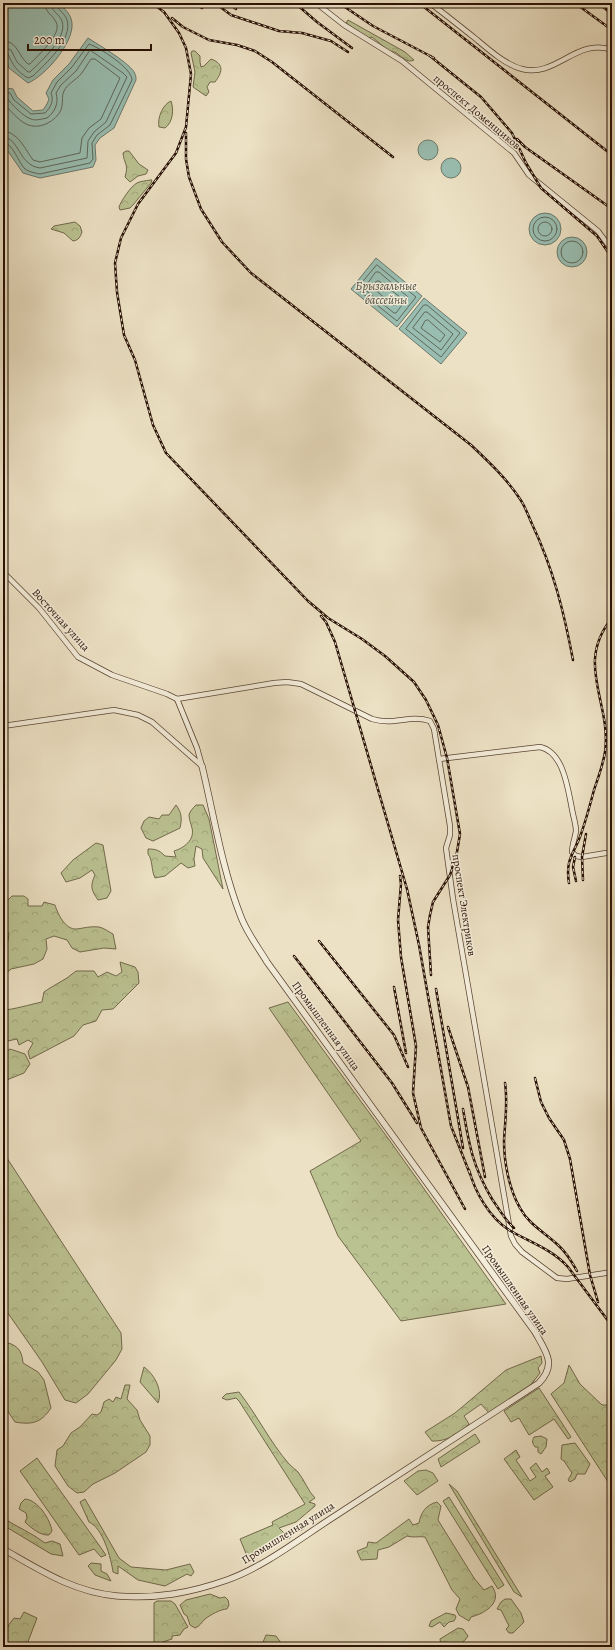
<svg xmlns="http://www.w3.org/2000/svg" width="615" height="1650" viewBox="0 0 615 1650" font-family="Alegreya,serif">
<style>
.grass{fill:url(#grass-tufts);stroke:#72694b}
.forest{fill:url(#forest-crowns);stroke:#72694b}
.water{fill:#99beb1;stroke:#6c786c}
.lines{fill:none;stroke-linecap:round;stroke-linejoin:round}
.shore{stroke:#60675a;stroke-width:1}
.minor-casing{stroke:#594434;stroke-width:6}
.tertiary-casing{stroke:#594434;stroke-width:7}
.minor{stroke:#f3ecd9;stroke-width:4.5}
.tertiary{stroke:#f3ecd9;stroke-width:5.5}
.rail-casing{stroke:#281004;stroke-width:2.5}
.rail{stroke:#f3ecd9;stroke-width:1;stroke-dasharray:3;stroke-linecap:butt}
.labels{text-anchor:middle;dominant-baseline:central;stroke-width:3;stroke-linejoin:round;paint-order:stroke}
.street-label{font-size:11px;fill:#281004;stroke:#f3ecd9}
.water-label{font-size:12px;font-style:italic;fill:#504d41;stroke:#f3ecd9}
</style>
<defs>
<pattern id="grass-tufts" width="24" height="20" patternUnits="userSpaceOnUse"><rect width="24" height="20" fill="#bbc292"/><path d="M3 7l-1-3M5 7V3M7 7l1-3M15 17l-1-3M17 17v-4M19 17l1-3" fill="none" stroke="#a1a67c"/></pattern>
<pattern id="forest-crowns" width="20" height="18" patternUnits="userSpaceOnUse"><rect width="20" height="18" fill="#bbc292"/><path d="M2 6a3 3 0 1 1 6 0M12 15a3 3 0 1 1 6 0" fill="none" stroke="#a1a67c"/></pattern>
</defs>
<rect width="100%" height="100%" fill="#ece1c4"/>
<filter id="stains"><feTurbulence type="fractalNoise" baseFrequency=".005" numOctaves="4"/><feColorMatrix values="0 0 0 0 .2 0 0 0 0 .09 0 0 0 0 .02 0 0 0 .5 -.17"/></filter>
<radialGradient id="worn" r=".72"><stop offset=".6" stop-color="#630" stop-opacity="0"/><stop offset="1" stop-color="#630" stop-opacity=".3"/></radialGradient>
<path class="grass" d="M266 1635 276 1636 284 1647H261Z"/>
<g class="forest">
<path d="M348 20 405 52 414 60C407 64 400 55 395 52H390L372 37 368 38 346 23Z"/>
<path d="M192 51H195L200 56V62L201 67 204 66 211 59C225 64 222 73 215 82H210L207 87 209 92 206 96 193 87 195 72 191 53Z"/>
<path d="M171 101C174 110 173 122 165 128L159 127C157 118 163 104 171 101Z"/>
<path d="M126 151H129L139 164 148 170 146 174 138 176 130 182 125 177C129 164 124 164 123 153Z"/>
<path d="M150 180H152L151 183 133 205 130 208 120 210 119 207C121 201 131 186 137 183 140 181 146 181 150 180Z"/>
<path d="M75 222 80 226 82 232C80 237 79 240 73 241L64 233 51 229 54 226Z"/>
<path d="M176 805C182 813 182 819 180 828L153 841 146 838 141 828 144 821 149 817 159 819 162 815H169Z"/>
<path d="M196 805H203L209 819 223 889 203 858 202 849 196 846 194 859 195 866 188 868 181 863 165 876 155 878C151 870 153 860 148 854V849C156 849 159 850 165 856L176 857 174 851C184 848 195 840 192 828 191 824 189 819 189 815 190 811 193 808 196 805Z"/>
<path d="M96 843 103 845 111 891 107 898 98 900C91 890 90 886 95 875L92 870 80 878 66 882 61 873 73 860Z"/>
<path d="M12 896H24L28 899V906H42L44 902 55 905C58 914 65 930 77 929 84 928 91 926 99 927 104 928 109 932 113 934L116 949 104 948 80 952 72 948 67 940 54 936 46 939 47 949 43 959 34 964 11 969 3 976V942L8 941 9 933 3 928V905Z"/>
<path d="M120 962 135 967 138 972 139 983 113 1009 102 1010 96 1021 83 1025 74 1036 30 1059 28 1052 33 1043 28 1040 19 1045 17 1039 3 1042V1010C12 1010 32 1004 42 1002L44 992 50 988 67 978 76 971H94L98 977 107 972 116 976 122 972Z"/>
<path d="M288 1002 390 1141 506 1304 401 1321 338 1236 310 1171 361 1141 269 1008Z"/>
<path d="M10 1049 25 1054 30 1064 24 1073 9 1079 5 1083 3 1082V1073L5 1074 8 1072 3 1066V1054Z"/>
<path d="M3 1152 121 1333 122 1349 116 1360 88 1394 76 1403 65 1400 42 1362 3 1306Z"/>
<path d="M3 1342C16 1344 22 1349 23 1363L38 1372 44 1380 51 1408C41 1423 32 1425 15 1422L3 1404Z"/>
<path d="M541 1356 542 1363 538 1368 540 1373 530 1386 489 1413 481 1404 464 1416 469 1424C460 1434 445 1442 432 1441L425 1432 455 1413 506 1370Z"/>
<path d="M569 1365 580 1384 602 1405H612V1488L551 1394 564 1383Z"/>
<path d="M144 1367C155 1375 163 1391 158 1403L140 1382Z"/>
<path d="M125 1385H130L127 1399 137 1410 140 1420 150 1436V1445L146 1452 115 1473 93 1484 84 1492 77 1493 68 1486 55 1466 57 1450 63 1446 71 1433 80 1427 92 1414 97 1415 101 1412 104 1402 109 1399 113 1402 116 1397 121 1399Z"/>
<path d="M539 1388 571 1437 568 1439 554 1419 529 1435 519 1418 511 1422 504 1411Z"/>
<path d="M239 1392C257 1415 270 1442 289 1464 292 1467 295 1469 298 1472 305 1481 308 1491 315 1498L309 1502 315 1504V1506L296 1522 279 1528 284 1533 300 1525 307 1526 302 1530 292 1534 290 1538 273 1543 247 1556 240 1539 273 1525 272 1522 305 1504 239 1401 236 1398 227 1400 222 1398 226 1394Z"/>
<path d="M475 1434 480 1442 441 1467 438 1459Z"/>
<path d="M541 1436 547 1439 546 1447 541 1454 538 1452V1447H535C532 1443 532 1441 534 1437Z"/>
<path d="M575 1443 590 1464 585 1474H577L575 1479 570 1482 568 1480 572 1473 564 1461 561 1459 562 1445Z"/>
<path d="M516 1450 520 1457 516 1460 530 1481 536 1477 530 1468 536 1463 542 1472 547 1468 550 1473 545 1476 553 1487 534 1500 504 1459Z"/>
<path d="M37 1458 106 1555 101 1557 94 1549 79 1555 20 1471Z"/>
<path d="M426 1470 433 1473 438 1481 417 1495 404 1481 418 1471Z"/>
<path d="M449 1484 457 1491 522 1597 514 1592Z"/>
<path d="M449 1497 504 1585 498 1589 443 1501Z"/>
<path d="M25 1499C38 1500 50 1519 52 1531L49 1535C41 1536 31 1528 25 1522L27 1518 26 1513 19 1509 21 1503Z"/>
<path d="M85 1499 119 1558 131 1567 166 1570 190 1564 194 1572 191 1576 187 1574 165 1586 138 1580 118 1566V1574L113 1572C111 1558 103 1528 89 1522L80 1502Z"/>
<path d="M437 1502 441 1506 438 1520 474 1578 484 1590 492 1586C503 1602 486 1613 471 1617L469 1621 459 1615 456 1609 460 1599 452 1590 425 1537C418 1536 413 1538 407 1536L389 1547 378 1550 377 1559 361 1560 357 1551 367 1547 368 1542 376 1543 409 1519 413 1525 419 1523C421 1512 426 1505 437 1502Z"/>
<path d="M3 1518C17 1527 32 1533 45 1543L52 1541 60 1544 63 1556 51 1554 3 1525Z"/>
<path d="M91 1563 101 1564V1571L107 1574 111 1581 95 1575 88 1566Z"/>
<path d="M210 1594 220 1598 225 1597 228 1600 229 1605 227 1609C221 1609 210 1615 205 1619 201 1623 200 1626 195 1628L190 1625 187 1616 184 1614 180 1605 186 1600Z"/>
<path d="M505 1599H511L521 1613 524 1622 513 1633H509L506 1629 509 1626 501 1610 497 1609 501 1602Z"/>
<path d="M157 1601H171L175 1604 188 1627 184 1629 180 1635 172 1636V1639L163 1642 164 1647H154V1603Z"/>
<path d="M24 1612 37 1618 26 1647H3C3 1636 7 1626 14 1618L20 1619Z"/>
<path d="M446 1613 455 1615 456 1617 454 1621 449 1622 444 1627 440 1622 432 1627 429 1626 431 1621Z"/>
<path d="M458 1628 463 1629 468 1636 466 1639 457 1647 441 1646 440 1639Z"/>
</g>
<g class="water">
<path d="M3 3H58C65 9 71 14 72 23 74 43 45 76 28 83L9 68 3 51Z"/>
<path d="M88 38C97 44 132 64 135 74 136 76 136 78 136 80L114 128 100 138 95 145 96 160 93 167 40 178 23 173 3 144V89L6 88 13 89 17 97 33 111 43 110 47 104 49 99 46 93 53 80 69 64Z"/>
<circle cx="428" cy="150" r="10"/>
<circle cx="451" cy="168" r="10"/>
<circle cx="545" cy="229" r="16"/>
<circle cx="572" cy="252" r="15"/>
<path d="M376 258 422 296 397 327 351 289Z"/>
<path d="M424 298 467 333 441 364 399 329Z"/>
</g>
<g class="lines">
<g class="shore">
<path d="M3 41C18 41 18 56 28 64H30C37 56 63 34 56 22 52 14 45 13 45 3"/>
<path d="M3 47 11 50 17 62 28 72H30C41 61 68 38 62 21 59 13 51 12 51 3"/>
<path d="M3 52 8 54C13 65 16 71 28 78L33 76C45 64 73 40 67 20 65 13 57 10 56 3"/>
<path d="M3 92 10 93 14 100 31 114 45 113C51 107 54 101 51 93L57 82 72 67 89 44C100 48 132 68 132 80L110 125 97 135 92 143 93 159 90 163 40 174C35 173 29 172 25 169 18 162 13 143 3 142"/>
<path d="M3 97 7 98C11 104 24 117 31 119 35 121 42 119 47 118 55 112 59 103 56 93L61 85 76 71 90 50 123 73 127 77 106 122 94 132 88 141 87 158 40 168C18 165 20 138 3 137"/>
<path d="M3 103C10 110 17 119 26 124 38 130 53 123 60 112 64 105 61 97 64 91 67 84 76 80 81 74 85 69 88 63 91 59H95L120 78 101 119 89 128 82 138 80 153 40 162 33 160C25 149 18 132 3 131"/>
<circle cx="545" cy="229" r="12"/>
<circle cx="545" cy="229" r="7"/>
<circle cx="572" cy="252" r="11"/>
<path d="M377 265 416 297 397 321 357 289Z"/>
<path d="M376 272H379L408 297 396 313H394L364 289Z"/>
<path d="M377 281H379L400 297V300L396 305H393L373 288V286Z"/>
<path d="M424 305H427L460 333 441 357 406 329Z"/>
<path d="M425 312H427L453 334 441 350 413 328Z"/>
<path d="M428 320 445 335 440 342 421 328 425 321Z"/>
</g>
<defs>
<g id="minor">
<path d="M316 3 344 25 402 61 514 153 529 175 598 231 612 250"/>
<path d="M430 3C446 15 461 27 476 39 489 50 506 65 522 69 556 78 577 37 612 50"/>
<path d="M3 572 39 608 78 657 112 675 167 694 177 699"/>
<path d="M177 699 274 683 287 682 301 684 372 719C395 726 409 714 430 721L434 729 450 826V835L446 848 453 899 511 1236 515 1244 522 1252 557 1278 567 1279 612 1272"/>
<path d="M177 699 197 748 202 766"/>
<path d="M3 726 114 710 138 715 152 722 202 766"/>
<path d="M439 759 540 747C564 752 568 790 572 809 573 816 576 824 576 831 575 838 572 845 572 852L576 856 582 857 612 852"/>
</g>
<path id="tertiary" d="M3 1549C40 1570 73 1592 117 1596 157 1599 190 1593 227 1580 264 1567 302 1537 335 1516 403 1472 471 1428 539 1383 557 1364 546 1352 535 1332L267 962C258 947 247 933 241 917 222 869 214 816 202 766"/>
</defs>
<use href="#minor" class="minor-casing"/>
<use href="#tertiary" class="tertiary-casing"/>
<use href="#minor" class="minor"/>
<use href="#tertiary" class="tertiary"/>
<defs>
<g id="rail">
<path d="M152 3 164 12 179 33 186 48 191 74 186 127 176 153 138 204 121 238 115 263 117 292 124 335 135 360 153 425 166 453 308 601 328 618 362 639 385 656 414 682 426 700 438 725 447 758 460 834 456 858 450 875 433 902 430 915 428 927 431 975"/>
<path d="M195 3 202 8"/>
<path d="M215 3 231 15 279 31 302 33 331 41 348 52"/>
<path d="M229 3 236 9"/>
<path d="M295 3 317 22 352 48"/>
<path d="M339 3 373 26 434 58"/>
<path d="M419 3 612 155"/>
<path d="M575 3 612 30"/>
<path d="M598 3 612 14"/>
<path d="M172 18 183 27 209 40 237 45 255 51 272 62 393 157"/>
<path d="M609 42 612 44"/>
<path d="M430 56 481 97 512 133 526 163 541 188 597 236 612 258"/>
<path d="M186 133V159L189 177 201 209 222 242 251 273 471 445C489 462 507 479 520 499 525 506 528 515 532 524 553 568 564 612 573 660"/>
<path d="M517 139 525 147 612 209"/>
<path d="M321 616 326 622 335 642 407 889 419 945 451 1126 470 1174"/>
<path d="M575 857 573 867 576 881"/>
<path d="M400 876 401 884 398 920 401 957 416 1046 413 1093 421 1128 465 1209"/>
<path d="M583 880 582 857 586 834"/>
<path d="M569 883C565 859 574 854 581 834 586 820 590 805 594 790 598 778 603 765 605 752 612 703 574 664 612 618"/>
<path d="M319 941 394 1035 408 1067"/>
<path d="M294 956 392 1083 417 1123"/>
<path d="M394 987 406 1053"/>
<path d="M436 989 463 1148"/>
<path d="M448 1027 468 1087 485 1177"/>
<path d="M535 1078 541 1102 549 1118 564 1140 570 1159 590 1275 598 1302"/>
<path d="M505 1083C508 1103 505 1121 504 1141 504 1162 509 1189 520 1208 529 1225 546 1233 559 1246 567 1253 572 1262 577 1271"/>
<path d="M463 1109C469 1145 473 1167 492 1199 499 1209 505 1220 514 1228"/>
<path d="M469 1170C475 1192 489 1217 509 1230 529 1242 552 1249 568 1267L612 1326"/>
</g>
</defs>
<use href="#rail" class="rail-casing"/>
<use href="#rail" class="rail"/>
</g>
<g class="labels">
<g class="street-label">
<text transform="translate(477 112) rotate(40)">проспект Доменщиков</text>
<text transform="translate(61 620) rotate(48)">Восточная улица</text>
<text transform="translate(464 905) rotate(81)">проспект Электриков</text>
<text transform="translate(326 1026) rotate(54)">Промышленная улица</text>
<text transform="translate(515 1290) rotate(55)">Промышленная улица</text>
<text transform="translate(288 1533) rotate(-32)">Промышленная улица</text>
</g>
<g class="water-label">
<text x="386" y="286">Брызгальные<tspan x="386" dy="14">бассейны</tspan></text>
</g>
</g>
<rect width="615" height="1650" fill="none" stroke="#ece1c4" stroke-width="16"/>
<rect x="4" y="4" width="607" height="1642" fill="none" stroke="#281004" stroke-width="2"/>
<rect x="8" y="8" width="599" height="1634" fill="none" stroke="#281004"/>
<path d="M28 44v6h123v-6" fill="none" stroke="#281004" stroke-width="2"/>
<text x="34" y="44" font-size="12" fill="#281004" stroke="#f3ecd9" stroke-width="3" paint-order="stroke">200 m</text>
<rect width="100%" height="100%" filter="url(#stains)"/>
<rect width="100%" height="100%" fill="url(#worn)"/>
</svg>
